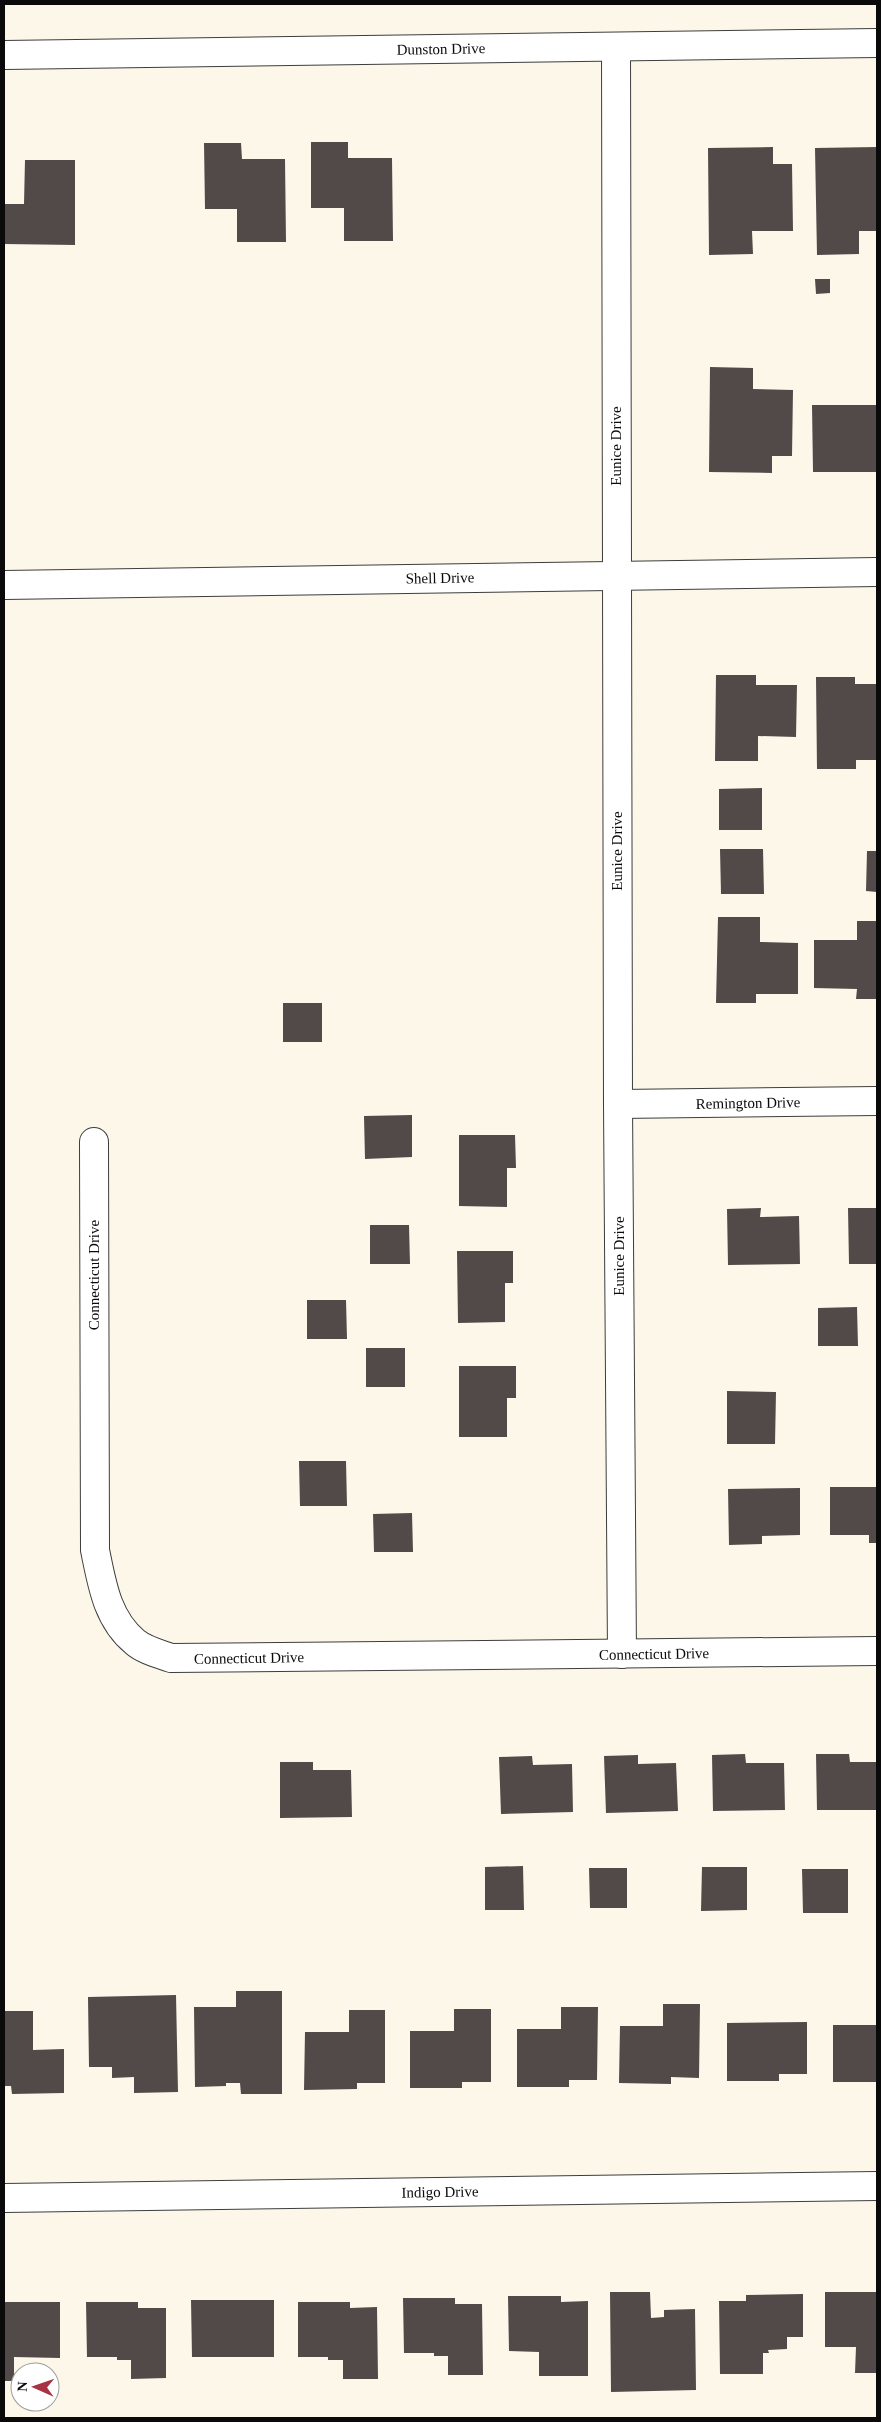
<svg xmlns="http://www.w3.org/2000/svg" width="881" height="2422" viewBox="0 0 881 2422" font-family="Georgia,serif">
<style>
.building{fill:#514a48}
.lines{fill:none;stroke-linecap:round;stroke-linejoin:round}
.street-casing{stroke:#3d3d3d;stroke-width:30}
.street{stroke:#fff;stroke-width:28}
.labels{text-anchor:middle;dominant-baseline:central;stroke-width:5;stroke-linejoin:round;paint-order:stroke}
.street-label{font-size:15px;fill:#0a0a0a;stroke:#fff}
</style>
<rect width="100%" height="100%" fill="#fcf7e9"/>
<g class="building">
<path d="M311 142H348V158H392L393 241H344V208H311Z"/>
<path d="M204 143H241L242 159H285L286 242H237V209H205Z"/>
<path d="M773 147V164H792L793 231H752L753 254 709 255 708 148Z"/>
<path d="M877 147V231H859V254L817 255 815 148Z"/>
<path d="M25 160H75V245L4 244V204H24Z"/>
<path d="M815 279H830V293L816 294Z"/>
<path d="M710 367 753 368V389L793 390 792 456H772V473L709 472Z"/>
<path d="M812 405H877V472H813Z"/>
<path d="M716 675H756V685H797L796 737 758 736V761H715Z"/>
<path d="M816 677H855V684H877V760H856V769H817Z"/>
<path d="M762 788V830H719V789Z"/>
<path d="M720 849H763L764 894H721Z"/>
<path d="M867 851H877V892L866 891Z"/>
<path d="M718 917H760V942L798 943V994H756V1003H716Z"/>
<path d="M857 921H877V999H856L857 989 814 988V940H857Z"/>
<rect x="283" y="1003" width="39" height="39"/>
<path d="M412 1115V1157L365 1159 364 1116Z"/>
<path d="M459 1135H515L516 1168H507V1207L459 1206Z"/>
<path d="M761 1208 760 1217 799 1216 800 1264 728 1265 727 1209Z"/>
<path d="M848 1208H877V1264H849Z"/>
<path d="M370 1225H409L410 1264H370Z"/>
<path d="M457 1251H513V1283H505V1322L458 1323Z"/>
<path d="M307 1300H346L347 1339H307Z"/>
<path d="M857 1307 858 1346H818V1308Z"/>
<rect x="366" y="1348" width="39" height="39"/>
<path d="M459 1366H516V1398H507V1437H459Z"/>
<path d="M727 1391 776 1392 775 1444H727Z"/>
<path d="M299 1461H346L347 1506H300Z"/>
<path d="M830 1487H877V1543H869V1535H830Z"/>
<path d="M800 1488V1535L762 1536V1544L729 1545 728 1489Z"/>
<path d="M412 1513 413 1552H374L373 1514Z"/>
<path d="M745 1754 746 1763H784L785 1810 713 1811 712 1755Z"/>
<path d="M816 1754H849L850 1762H877V1810H817Z"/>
<path d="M638 1755V1764L676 1763 678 1811 606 1813 604 1756Z"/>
<path d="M532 1756 533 1765 572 1764 573 1812 501 1814 499 1757Z"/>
<path d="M280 1762H313V1770H351L352 1817 280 1818Z"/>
<path d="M523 1866 524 1910H485V1867Z"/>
<path d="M702 1867H747V1910L701 1911Z"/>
<path d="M589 1868H627V1908H590Z"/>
<path d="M802 1869H848V1913H803Z"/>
<path d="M236 1991H282V2094H241L240 2083H226V2086L195 2087 194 2007H236Z"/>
<path d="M176 1995 178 2092 134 2093V2077L112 2078V2067H89L88 1997Z"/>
<path d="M663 2004H700L699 2078 671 2077V2084L619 2083 620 2026H663Z"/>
<path d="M561 2007H598L597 2080H569V2087H517V2029H561Z"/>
<path d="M454 2009H491V2082H462V2088H410V2031H454Z"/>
<path d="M349 2010H385V2083H357V2089L304 2090 305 2032H349Z"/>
<path d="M4 2011H33V2050L64 2049V2093L12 2094 11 2086H4Z"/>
<path d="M807 2022V2074H779V2081H727V2023Z"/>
<rect x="833" y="2025" width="44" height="57"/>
<path d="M610 2292H650L651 2318 664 2317V2310L695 2309 696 2390 611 2392Z"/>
<path d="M825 2292H877V2373H855L856 2347H825Z"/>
<path d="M803 2294V2337H787V2349L768 2350 769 2353H763V2374H720L719 2301H746V2295Z"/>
<path d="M508 2296H561V2302L588 2301V2376H539V2352L509 2351Z"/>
<path d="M403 2298H455V2304H482L483 2375H448V2356H434V2353H404Z"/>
<path d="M191 2300H274V2357H192Z"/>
<path d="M4 2302H60V2358L14 2357V2381H4Z"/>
<path d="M86 2302H138V2308H166V2378L131 2379V2360H117V2357H87Z"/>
<path d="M298 2302H350V2308L377 2307 378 2379H343V2360H328V2357H298Z"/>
</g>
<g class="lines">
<defs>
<g id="street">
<path d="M616 47 618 1104 622 1654"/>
<path d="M4 55 877 43"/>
<path d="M4 585 877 572"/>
<path d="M618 1104 877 1101"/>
<path d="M94 1142 95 1550C102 1584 107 1619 135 1642 144 1650 160 1654 171 1658L877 1651"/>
<path d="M4 2198 877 2186"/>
</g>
</defs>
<use href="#street" class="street-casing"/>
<use href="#street" class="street"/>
</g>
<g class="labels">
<g class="street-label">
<text transform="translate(441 49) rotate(-1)">Dunston Drive</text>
<text transform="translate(616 446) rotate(-90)">Eunice Drive</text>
<text transform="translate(440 578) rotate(-1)">Shell Drive</text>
<text transform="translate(617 851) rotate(-90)">Eunice Drive</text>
<text transform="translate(748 1103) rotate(-1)">Remington Drive</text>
<text transform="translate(619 1256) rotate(-90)">Eunice Drive</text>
<text transform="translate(94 1275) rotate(-90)">Connecticut Drive</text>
<text transform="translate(654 1654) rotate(-1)">Connecticut Drive</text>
<text transform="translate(249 1658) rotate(-1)">Connecticut Drive</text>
<text transform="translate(440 2192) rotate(-1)">Indigo Drive</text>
</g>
</g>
<rect width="881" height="2422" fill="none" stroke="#0a0a0a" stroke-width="10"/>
<g transform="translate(35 2387) rotate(272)"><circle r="24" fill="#ffffff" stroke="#9d9d9d"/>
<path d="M0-4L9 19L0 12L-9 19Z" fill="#a83342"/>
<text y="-8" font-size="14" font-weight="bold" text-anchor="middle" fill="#0a0a0a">N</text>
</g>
</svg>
